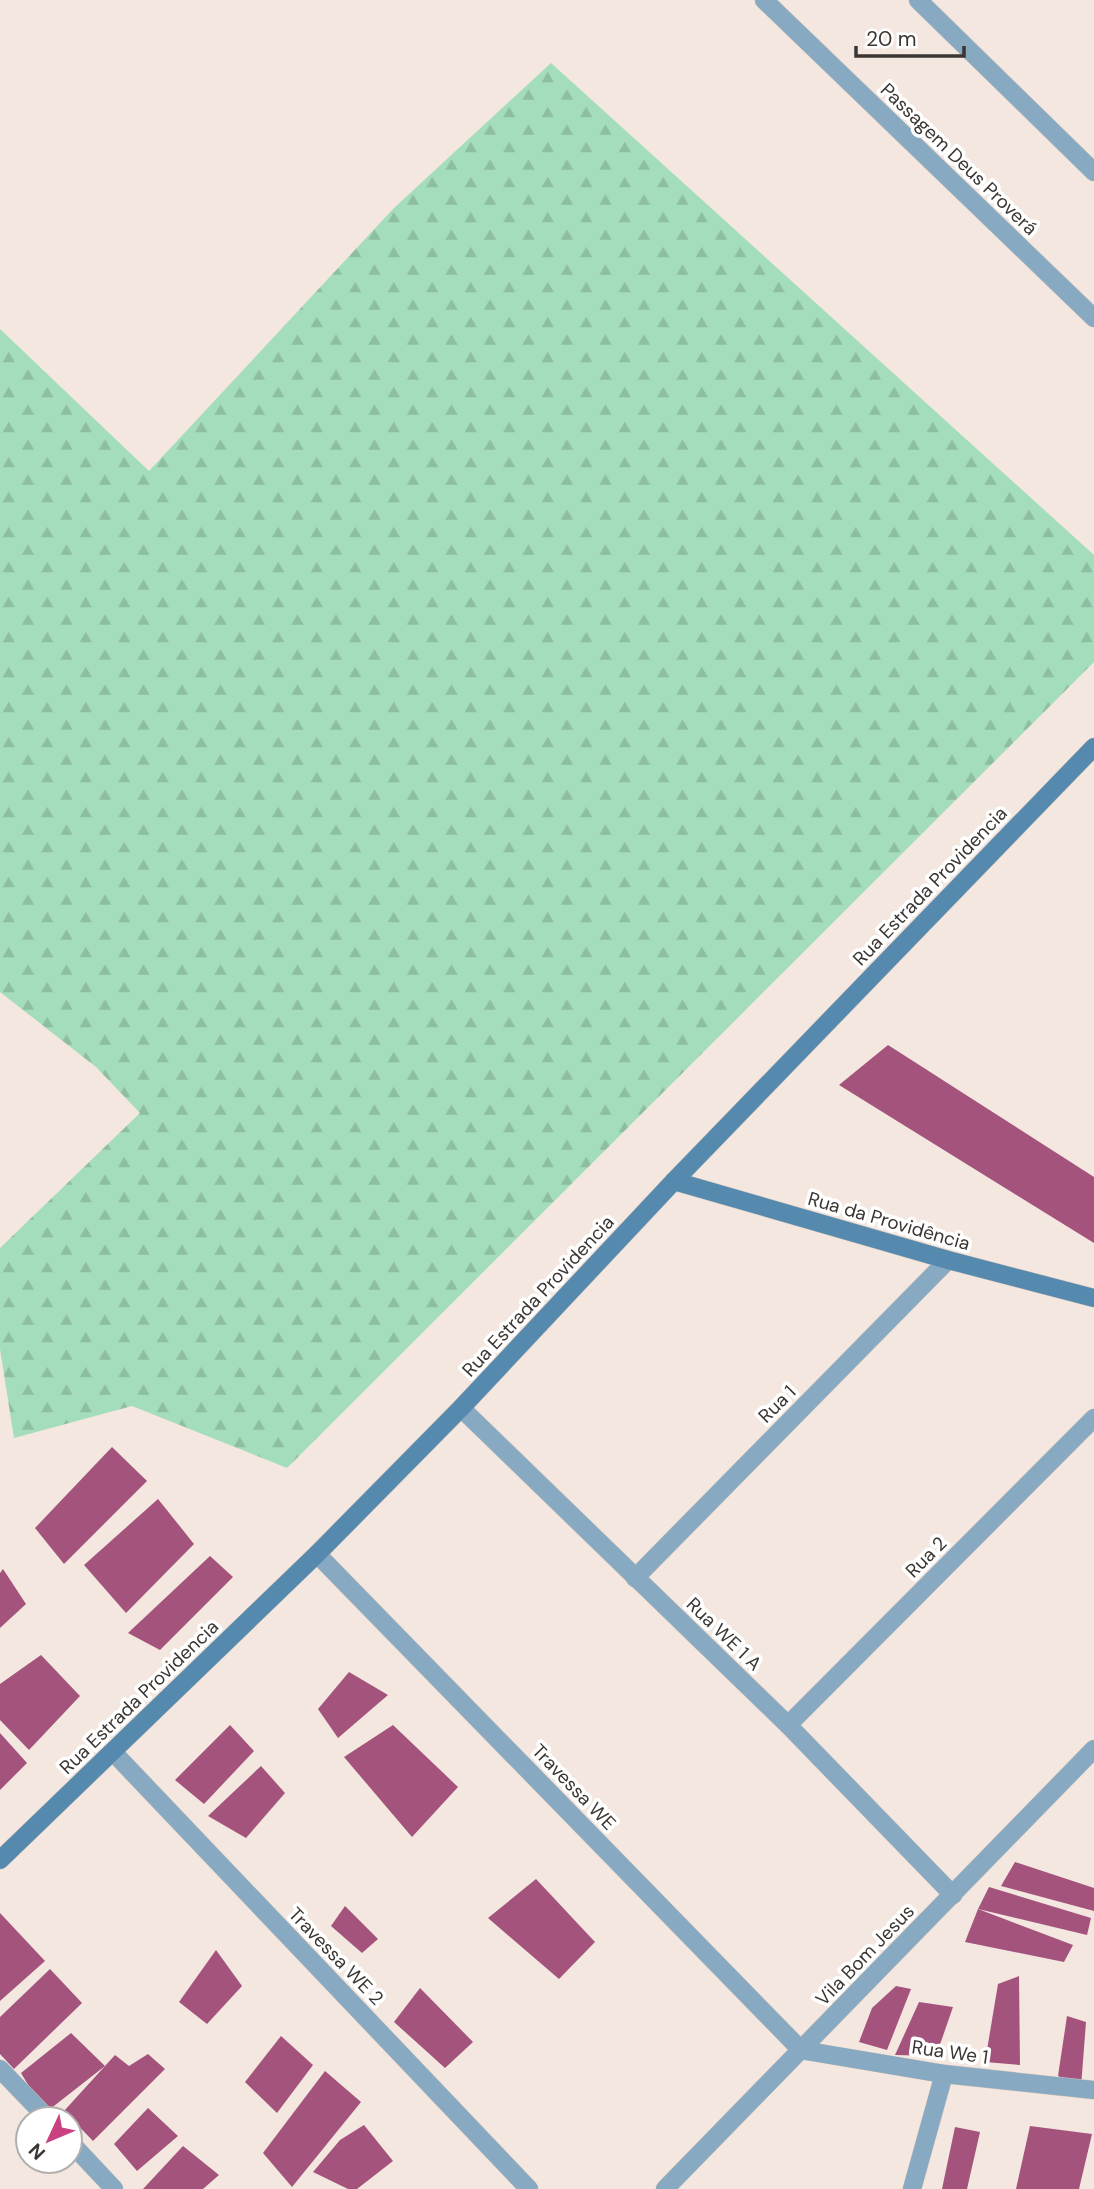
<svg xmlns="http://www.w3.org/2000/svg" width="1094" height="2189" viewBox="0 0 1094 2189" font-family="'DM Sans',sans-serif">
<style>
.forest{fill:url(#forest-firs)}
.building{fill:#a4537d}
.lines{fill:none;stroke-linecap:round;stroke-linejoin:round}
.street-casing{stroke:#cec4bd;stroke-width:19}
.secondary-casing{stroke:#cec4bd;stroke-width:19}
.street{stroke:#87a9c2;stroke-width:18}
.secondary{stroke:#5589ae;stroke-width:18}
.labels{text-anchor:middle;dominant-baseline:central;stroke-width:7;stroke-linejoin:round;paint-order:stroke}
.street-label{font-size:19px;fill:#3b3633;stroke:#fff}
</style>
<defs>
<pattern id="forest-firs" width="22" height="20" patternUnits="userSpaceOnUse" patternTransform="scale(1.75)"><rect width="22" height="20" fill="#a4ddbb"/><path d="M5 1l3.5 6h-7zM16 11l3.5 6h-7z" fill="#8ebea1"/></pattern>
</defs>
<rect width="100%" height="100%" fill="#f3e7df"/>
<path class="forest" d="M551 63 1094 555V662L287 1468 132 1406 14 1438 0 1349V1248L140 1113 96 1067 0 992V329L149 471 394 208Z"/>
<g class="building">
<path d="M888 1045 1094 1177V1243L839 1085Z"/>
<path d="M112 1447 147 1481 64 1564 35 1528Z"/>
<path d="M158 1499 194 1544 126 1613 84 1565Z"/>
<path d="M210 1556 233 1577 160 1650 128 1633Z"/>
<path d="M3 1569 26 1604 0 1628V1573Z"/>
<path d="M41 1655 80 1696 29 1750 0 1720V1684Z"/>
<path d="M349 1672 388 1695 338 1738 318 1709Z"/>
<path d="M230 1725 254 1751 204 1804 175 1780Z"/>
<path d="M393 1725 458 1787 412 1837 344 1757Z"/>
<path d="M0 1733 27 1763 0 1790Z"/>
<path d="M261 1766 285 1793 246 1838 208 1816Z"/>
<path d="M1015 1862 1094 1888V1911L1001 1886Z"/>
<path d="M536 1879 595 1942 559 1979 488 1918Z"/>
<path d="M989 1887 1091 1918 1087 1935 978 1909Z"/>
<path d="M345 1906 378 1939 362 1953 331 1926Z"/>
<path d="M978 1909 1073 1945 1064 1962 965 1942Z"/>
<path d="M0 1913 45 1961 0 2001Z"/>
<path d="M216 1950 242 1986 207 2024 179 2002Z"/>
<path d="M50 1969 82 2003 14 2069 0 2054V2017Z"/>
<path d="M1019 1976 1020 2065 985 2062 998 1984Z"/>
<path d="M896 1986 911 1989 887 2050 859 2042 872 2008Z"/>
<path d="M420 1988 473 2042 445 2068 394 2022Z"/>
<path d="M919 2002 953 2007 936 2056 895 2055Z"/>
<path d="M1067 2016 1086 2022 1081 2087 1058 2076Z"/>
<path d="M71 2033 105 2066 45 2113 21 2073Z"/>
<path d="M281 2036 313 2065 277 2113 245 2082Z"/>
<path d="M148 2054 165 2069 93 2141 64 2111 115 2055 129 2066Z"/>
<path d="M325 2071 361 2102 292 2187 263 2153Z"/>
<path d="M148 2108 178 2136 137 2171 114 2144Z"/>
<path d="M364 2125 393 2161 357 2189H348L313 2172 340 2140Z"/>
<path d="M1030 2126 1092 2134 1079 2189H1016Z"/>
<path d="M955 2127 980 2132 967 2189H942Z"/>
<path d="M183 2146 219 2175 203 2189H143Z"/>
</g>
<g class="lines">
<defs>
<g id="street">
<path d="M764 0 1094 318"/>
<path d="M918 0 1094 172"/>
<path d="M461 1408 788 1725 953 1895"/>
<path d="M317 1554 801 2050"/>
<path d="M635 1578 948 1260"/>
<path d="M788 1725 1094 1418"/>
<path d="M113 1752 529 2189"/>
<path d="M801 2050 944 2074 1094 2090"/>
<path d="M0 2069 48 2119"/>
<path d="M70 2142 114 2189"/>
<path d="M665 2189 1094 1749"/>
<path d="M912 2189 944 2074"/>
</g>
<g id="secondary">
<path d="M674 1181 948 1260 1094 1298"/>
<path d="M0 1860 317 1554 461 1408 674 1181 1094 747"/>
</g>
</defs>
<use href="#street" class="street-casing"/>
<use href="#secondary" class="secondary-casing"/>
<use href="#street" class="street"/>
<use href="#secondary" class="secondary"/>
</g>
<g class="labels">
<g class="street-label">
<text transform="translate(959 159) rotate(44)">Passagem Deus Proverá</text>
<text transform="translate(930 886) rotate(-46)">Rua Estrada Providencia</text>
<text transform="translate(889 1221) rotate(16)">Rua da Providência</text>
<text transform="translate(538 1296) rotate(-47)">Rua Estrada Providencia</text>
<text transform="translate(777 1404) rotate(-45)">Rua 1</text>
<text transform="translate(926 1557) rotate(-45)">Rua 2</text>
<text transform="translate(724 1634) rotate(44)">Rua WE 1 A</text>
<text transform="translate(139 1697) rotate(-44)">Rua Estrada Providencia</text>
<text transform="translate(574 1787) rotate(46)">Travessa WE</text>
<text transform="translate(865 1955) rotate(-46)">Vila Bom Jesus</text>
<text transform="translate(336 1956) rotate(46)">Travessa WE 2</text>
<text transform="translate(950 2052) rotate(8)">Rua We 1</text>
</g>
</g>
<g transform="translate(49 2140) rotate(226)"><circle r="33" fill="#ffffff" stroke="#b1afad" stroke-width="2"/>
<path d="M0-5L12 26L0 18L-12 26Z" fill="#c94180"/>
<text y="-10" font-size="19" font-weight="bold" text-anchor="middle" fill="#3b3633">N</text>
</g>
<path d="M856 46v10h108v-10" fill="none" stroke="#3b3633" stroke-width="3.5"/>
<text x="866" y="46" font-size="21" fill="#3b3633" stroke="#ffffff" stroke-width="5" paint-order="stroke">20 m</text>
</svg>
